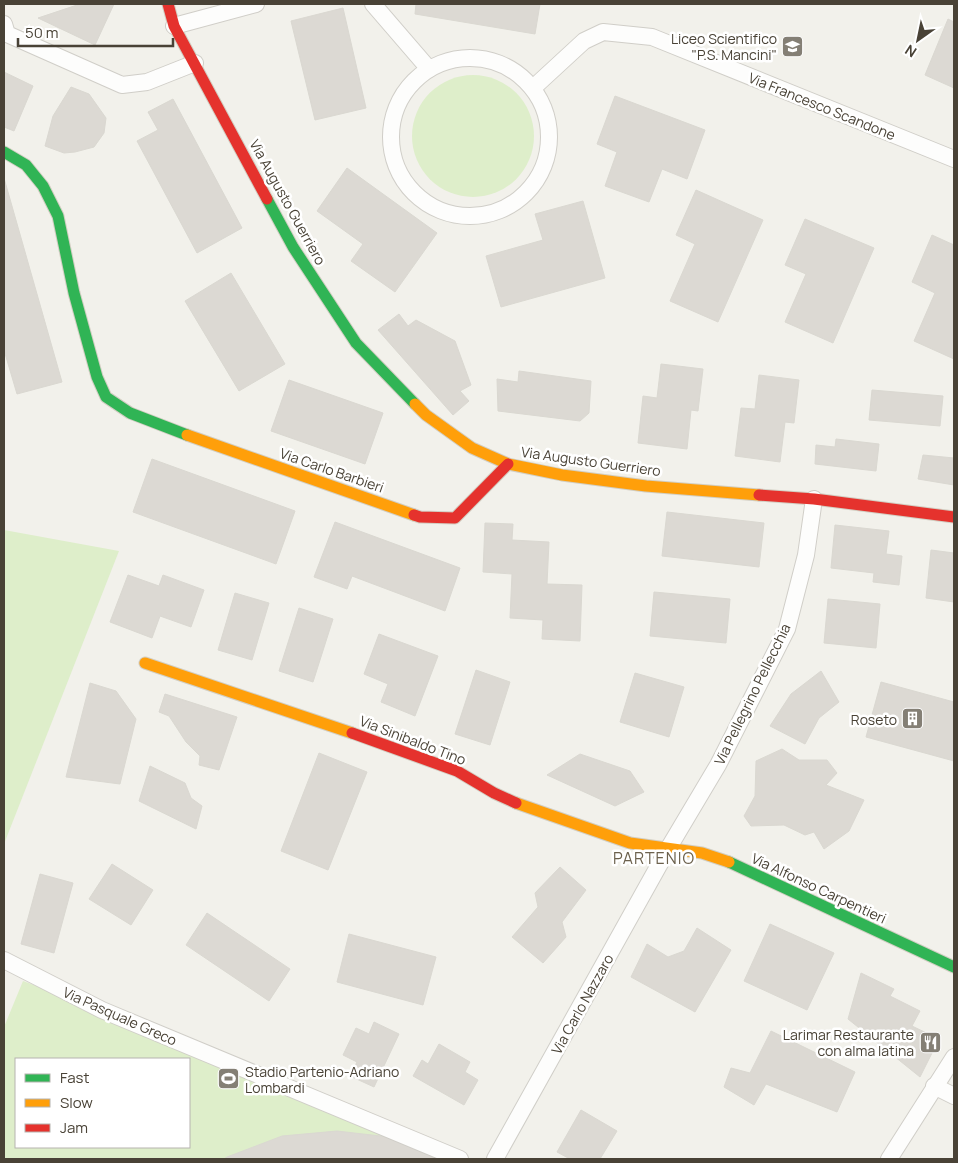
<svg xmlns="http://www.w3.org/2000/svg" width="958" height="1163" viewBox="0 0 958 1163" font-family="Manrope,sans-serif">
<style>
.green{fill:#deeeca;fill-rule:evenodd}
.building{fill:#dcd9d3;stroke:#dad8d1}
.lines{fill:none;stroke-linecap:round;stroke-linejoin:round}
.street-casing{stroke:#d0cec8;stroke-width:18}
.fast-casing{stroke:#d2cec2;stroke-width:13}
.slow-casing{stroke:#d2cec2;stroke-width:13}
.jam-casing{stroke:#d2cec2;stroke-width:13}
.street{stroke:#fdfdfc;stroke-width:16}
.fast{stroke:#30b455;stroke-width:11}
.slow{stroke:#ff9f0a;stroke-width:11}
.jam{stroke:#e5322d;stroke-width:11}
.labels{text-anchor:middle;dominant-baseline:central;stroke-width:5;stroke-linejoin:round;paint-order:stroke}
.poi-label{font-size:14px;fill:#494236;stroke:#fff;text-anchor:end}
.street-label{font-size:14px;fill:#494236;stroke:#fff}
.quarter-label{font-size:16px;letter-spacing:1px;fill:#6c614d;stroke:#fff}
</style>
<rect width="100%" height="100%" fill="#f2f1eb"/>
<g class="green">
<circle cx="473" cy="136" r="61"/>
<path d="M4 530 119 551 4 844Z"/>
<path d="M23 981 102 1010 459 1159H4V1027ZM16 1059H189V1147H16Z"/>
</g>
<g class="building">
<path d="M80 4H114L95 45 38 18Z"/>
<path d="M416 4H540L535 34 415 14Z"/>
<path d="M343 8 366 108 315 120 291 21Z"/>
<path d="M948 19 954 22V88L925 75Z"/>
<path d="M4 72 33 86 14 131 4 127Z"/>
<path d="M71 87 89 94 106 118 104 133 94 147 75 152 64 153 45 146 53 116Z"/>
<path d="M615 96 705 130 687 179 662 169 649 202 605 186 617 152 597 144Z"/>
<path d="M173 99 242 228 197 253 137 141 158 130 148 112Z"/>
<path d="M347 168 437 233 395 292 351 261 363 244 317 211Z"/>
<path d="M4 178 62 382 17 394 4 350Z"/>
<path d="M696 190 763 220 718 322 670 301 695 244 676 235Z"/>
<path d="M583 201 605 278 501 307 486 256 543 240 535 214Z"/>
<path d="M805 219 874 248 833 343 785 322 806 274 785 265Z"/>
<path d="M932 235 954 245V359L914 341 935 293 912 282Z"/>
<path d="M231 273 285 364 239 391 185 301Z"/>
<path d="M399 314 408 326 416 320 455 341 471 385 460 391 469 401 453 415 378 330Z"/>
<path d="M661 364 703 369 698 411 691 410 687 449 638 443 643 396 657 398Z"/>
<path d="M519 371 591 381 589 413 580 421 498 411 497 379 518 382Z"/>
<path d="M759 375 799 380 794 423 785 422 780 462 735 456 741 408 755 409Z"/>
<path d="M289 380 383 413 365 464 271 431Z"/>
<path d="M872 390 943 396 940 426 869 420Z"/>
<path d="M836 439 879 444 876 471 815 464 816 445 835 447Z"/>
<path d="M923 455 954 458V485L918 479Z"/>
<path d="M152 459 295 511 276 564 133 512Z"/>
<path d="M667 512 764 523 759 567 662 556Z"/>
<path d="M335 522 460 568 445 611 352 576 347 589 314 577Z"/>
<path d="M485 523 513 524 512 540 549 542 547 584 582 585 580 641 542 639 543 620 510 618 512 574 483 572Z"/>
<path d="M835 525 889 531 886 554 902 556 899 585 873 582 874 573 831 568Z"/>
<path d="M931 550 954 553V602L926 598Z"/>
<path d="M128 575 159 586 163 575 204 590 191 627 160 616 152 638 110 622Z"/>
<path d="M654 592 730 599 726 643 650 636Z"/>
<path d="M235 593 269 603 252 660 218 650Z"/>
<path d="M828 599 880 604 876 648 824 643Z"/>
<path d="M299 608 333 619 313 682 279 671Z"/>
<path d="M379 634 438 656 415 716 381 702 388 684 364 674Z"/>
<path d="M476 670 510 682 490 745 455 734Z"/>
<path d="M821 671 839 702 819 718 805 744 770 726 791 694Z"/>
<path d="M635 673 684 687 669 737 620 722Z"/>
<path d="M881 682 954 702V761L866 737Z"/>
<path d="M90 683 116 691 136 719 120 784 66 777Z"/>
<path d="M165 694 237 717 219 770 199 765 200 756 186 742 169 716 159 712Z"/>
<path d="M782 749 799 760H827L837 773 826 785 864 800 849 831 824 849 814 832 805 835 784 825 751 826 744 816 755 796 756 761Z"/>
<path d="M319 753 367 772 328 870 281 851Z"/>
<path d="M580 754 630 771 644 792 615 806 547 775Z"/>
<path d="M150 766 185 783 191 798 202 806 196 829 139 801Z"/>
<path d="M112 864 153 890 131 925 89 899Z"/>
<path d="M560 867 586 890 562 922 566 937 543 963 512 937 538 907 535 893Z"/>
<path d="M40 874 73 883 54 953 21 944Z"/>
<path d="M207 913 290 969 269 1001 186 945Z"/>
<path d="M770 924 834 953 807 1010 744 981Z"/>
<path d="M697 928 731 950 695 1012 631 977 647 944 668 957 684 951Z"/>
<path d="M349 934 436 957 423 1005 337 982Z"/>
<path d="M861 973 894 989 890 996 920 1011 912 1026 939 1039 920 1077 848 1019Z"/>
<path d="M374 1022 399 1034 374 1087 350 1076 357 1062 343 1055 356 1028 369 1034Z"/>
<path d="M771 1031 855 1072 837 1112 766 1084 754 1105 724 1087 731 1068 750 1073Z"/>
<path d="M439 1044 470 1062 465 1072 478 1080 464 1105 413 1076 422 1060 428 1064Z"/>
<path d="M581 1110 617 1131 600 1159H570L557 1152Z"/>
<path d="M337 1131 389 1137 456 1159H224L227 1157 282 1136Z"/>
</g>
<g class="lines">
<defs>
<g id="street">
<path d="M373 4 429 69"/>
<path d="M4 24 7 34 122 85 147 82 195 63"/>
<path d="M174 26 256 4"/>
<circle cx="470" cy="137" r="79"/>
<path d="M533 88 584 41 603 32 652 37 954 159"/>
<path d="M4 960 102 1010 460 1159"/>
<path d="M934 1086 954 1096"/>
<path d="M495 1159 668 849 718 765 787 629 806 555 814 499"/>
<path d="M889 1159 954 1057"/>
</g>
<g id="fast">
<path d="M4 152 26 165 43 186 58 216 74 293 97 377 106 397 130 413 187 435"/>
<path d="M267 199 293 247 356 343 415 404"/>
<path d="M729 862 954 967"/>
</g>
<g id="slow">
<path d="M415 404 426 415 472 448 508 464 562 475 646 486 759 495"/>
<path d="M187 435 414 515"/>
<path d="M145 663 352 733"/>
<path d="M516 803 630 843 702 853 729 862"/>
</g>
<g id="jam">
<path d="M168 4 174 26 267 199"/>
<path d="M759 495 814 499 954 517"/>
<path d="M414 515 420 517 455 518 508 464"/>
<path d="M352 733 457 771 494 793 516 803"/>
</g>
</defs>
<use href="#street" class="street-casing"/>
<use href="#fast" class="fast-casing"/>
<use href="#slow" class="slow-casing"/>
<use href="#jam" class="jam-casing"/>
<use href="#street" class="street"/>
<use href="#fast" class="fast"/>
<use href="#slow" class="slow"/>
<use href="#jam" class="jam"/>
</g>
<defs>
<symbol id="school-square" viewBox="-11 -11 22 22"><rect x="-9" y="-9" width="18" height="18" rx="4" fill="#847f75" stroke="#fff"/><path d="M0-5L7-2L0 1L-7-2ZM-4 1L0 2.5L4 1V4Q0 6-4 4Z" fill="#fff"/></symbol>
<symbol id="building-square" viewBox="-11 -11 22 22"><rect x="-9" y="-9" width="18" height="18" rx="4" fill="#847f75" stroke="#fff"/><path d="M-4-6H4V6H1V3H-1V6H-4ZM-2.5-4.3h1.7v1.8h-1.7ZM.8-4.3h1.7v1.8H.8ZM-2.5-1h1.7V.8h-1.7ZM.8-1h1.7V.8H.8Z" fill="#fff"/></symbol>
<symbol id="restaurant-square" viewBox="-11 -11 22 22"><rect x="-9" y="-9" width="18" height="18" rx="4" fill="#847f75" stroke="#fff"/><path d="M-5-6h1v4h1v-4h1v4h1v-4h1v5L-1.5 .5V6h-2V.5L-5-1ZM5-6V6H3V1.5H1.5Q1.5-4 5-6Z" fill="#fff"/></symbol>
<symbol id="stadium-square" viewBox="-11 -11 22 22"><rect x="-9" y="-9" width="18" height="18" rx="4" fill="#847f75" stroke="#fff"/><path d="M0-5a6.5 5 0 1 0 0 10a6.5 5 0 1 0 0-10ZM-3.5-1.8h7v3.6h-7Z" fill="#fff"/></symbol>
</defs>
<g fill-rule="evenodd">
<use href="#school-square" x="780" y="34" width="25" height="25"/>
<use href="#building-square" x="900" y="706" width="25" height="25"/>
<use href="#restaurant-square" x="918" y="1030" width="25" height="25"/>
<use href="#stadium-square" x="216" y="1066" width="25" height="25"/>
</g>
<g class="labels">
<g class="poi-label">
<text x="777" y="38">Liceo Scientifico<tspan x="777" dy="16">"P.S. Mancini"</tspan></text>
<text x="897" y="719">Roseto</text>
<text x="914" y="1034">Larimar Restaurante<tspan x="914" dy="16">con alma latina</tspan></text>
<text x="245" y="1071" text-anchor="start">Stadio Partenio-Adriano<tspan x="245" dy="16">Lombardi</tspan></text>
</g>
<g class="street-label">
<text transform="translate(822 106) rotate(22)">Via Francesco Scandone</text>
<text transform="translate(288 202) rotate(61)">Via Augusto Guerriero</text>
<text transform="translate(591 461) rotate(8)">Via Augusto Guerriero</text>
<text transform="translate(332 470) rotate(19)">Via Carlo Barbieri</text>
<text transform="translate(752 694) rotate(-64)">Via Pellegrino Pellecchia</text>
<text transform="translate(413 740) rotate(21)">Via Sinibaldo Tino</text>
<text transform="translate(819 888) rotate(25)">Via Alfonso Carpentieri</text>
<text transform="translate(582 1004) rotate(-61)">Via Carlo Nazzaro</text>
<text transform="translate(120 1016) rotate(24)">Via Pasquale Greco</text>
</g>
<g class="quarter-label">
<text x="654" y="858">PARTENIO</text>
</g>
</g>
<rect width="958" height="1163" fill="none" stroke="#494236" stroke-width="10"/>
<rect x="15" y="1058" width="175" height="90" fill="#ffffff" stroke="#b6b3af"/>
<rect x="25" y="1074" width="25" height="8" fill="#30b455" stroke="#b6b3af"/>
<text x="60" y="1083" font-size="15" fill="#494236">Fast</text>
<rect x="25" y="1099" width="25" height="8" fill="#ff9f0a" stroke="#b6b3af"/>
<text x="60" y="1108" font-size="15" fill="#494236">Slow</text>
<rect x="25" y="1124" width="25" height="8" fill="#e5322d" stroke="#b6b3af"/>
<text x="60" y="1133" font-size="15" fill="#494236">Jam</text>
<g transform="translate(918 40) rotate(213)" stroke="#ffffff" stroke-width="4" paint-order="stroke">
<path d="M0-4L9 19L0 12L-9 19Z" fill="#494236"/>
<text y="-8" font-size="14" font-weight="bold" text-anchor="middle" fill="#494236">N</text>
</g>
<path d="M18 38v8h155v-8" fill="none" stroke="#494236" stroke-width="2.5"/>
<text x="25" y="38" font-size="15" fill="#494236" stroke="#ffffff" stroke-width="4" paint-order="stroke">50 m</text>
</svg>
